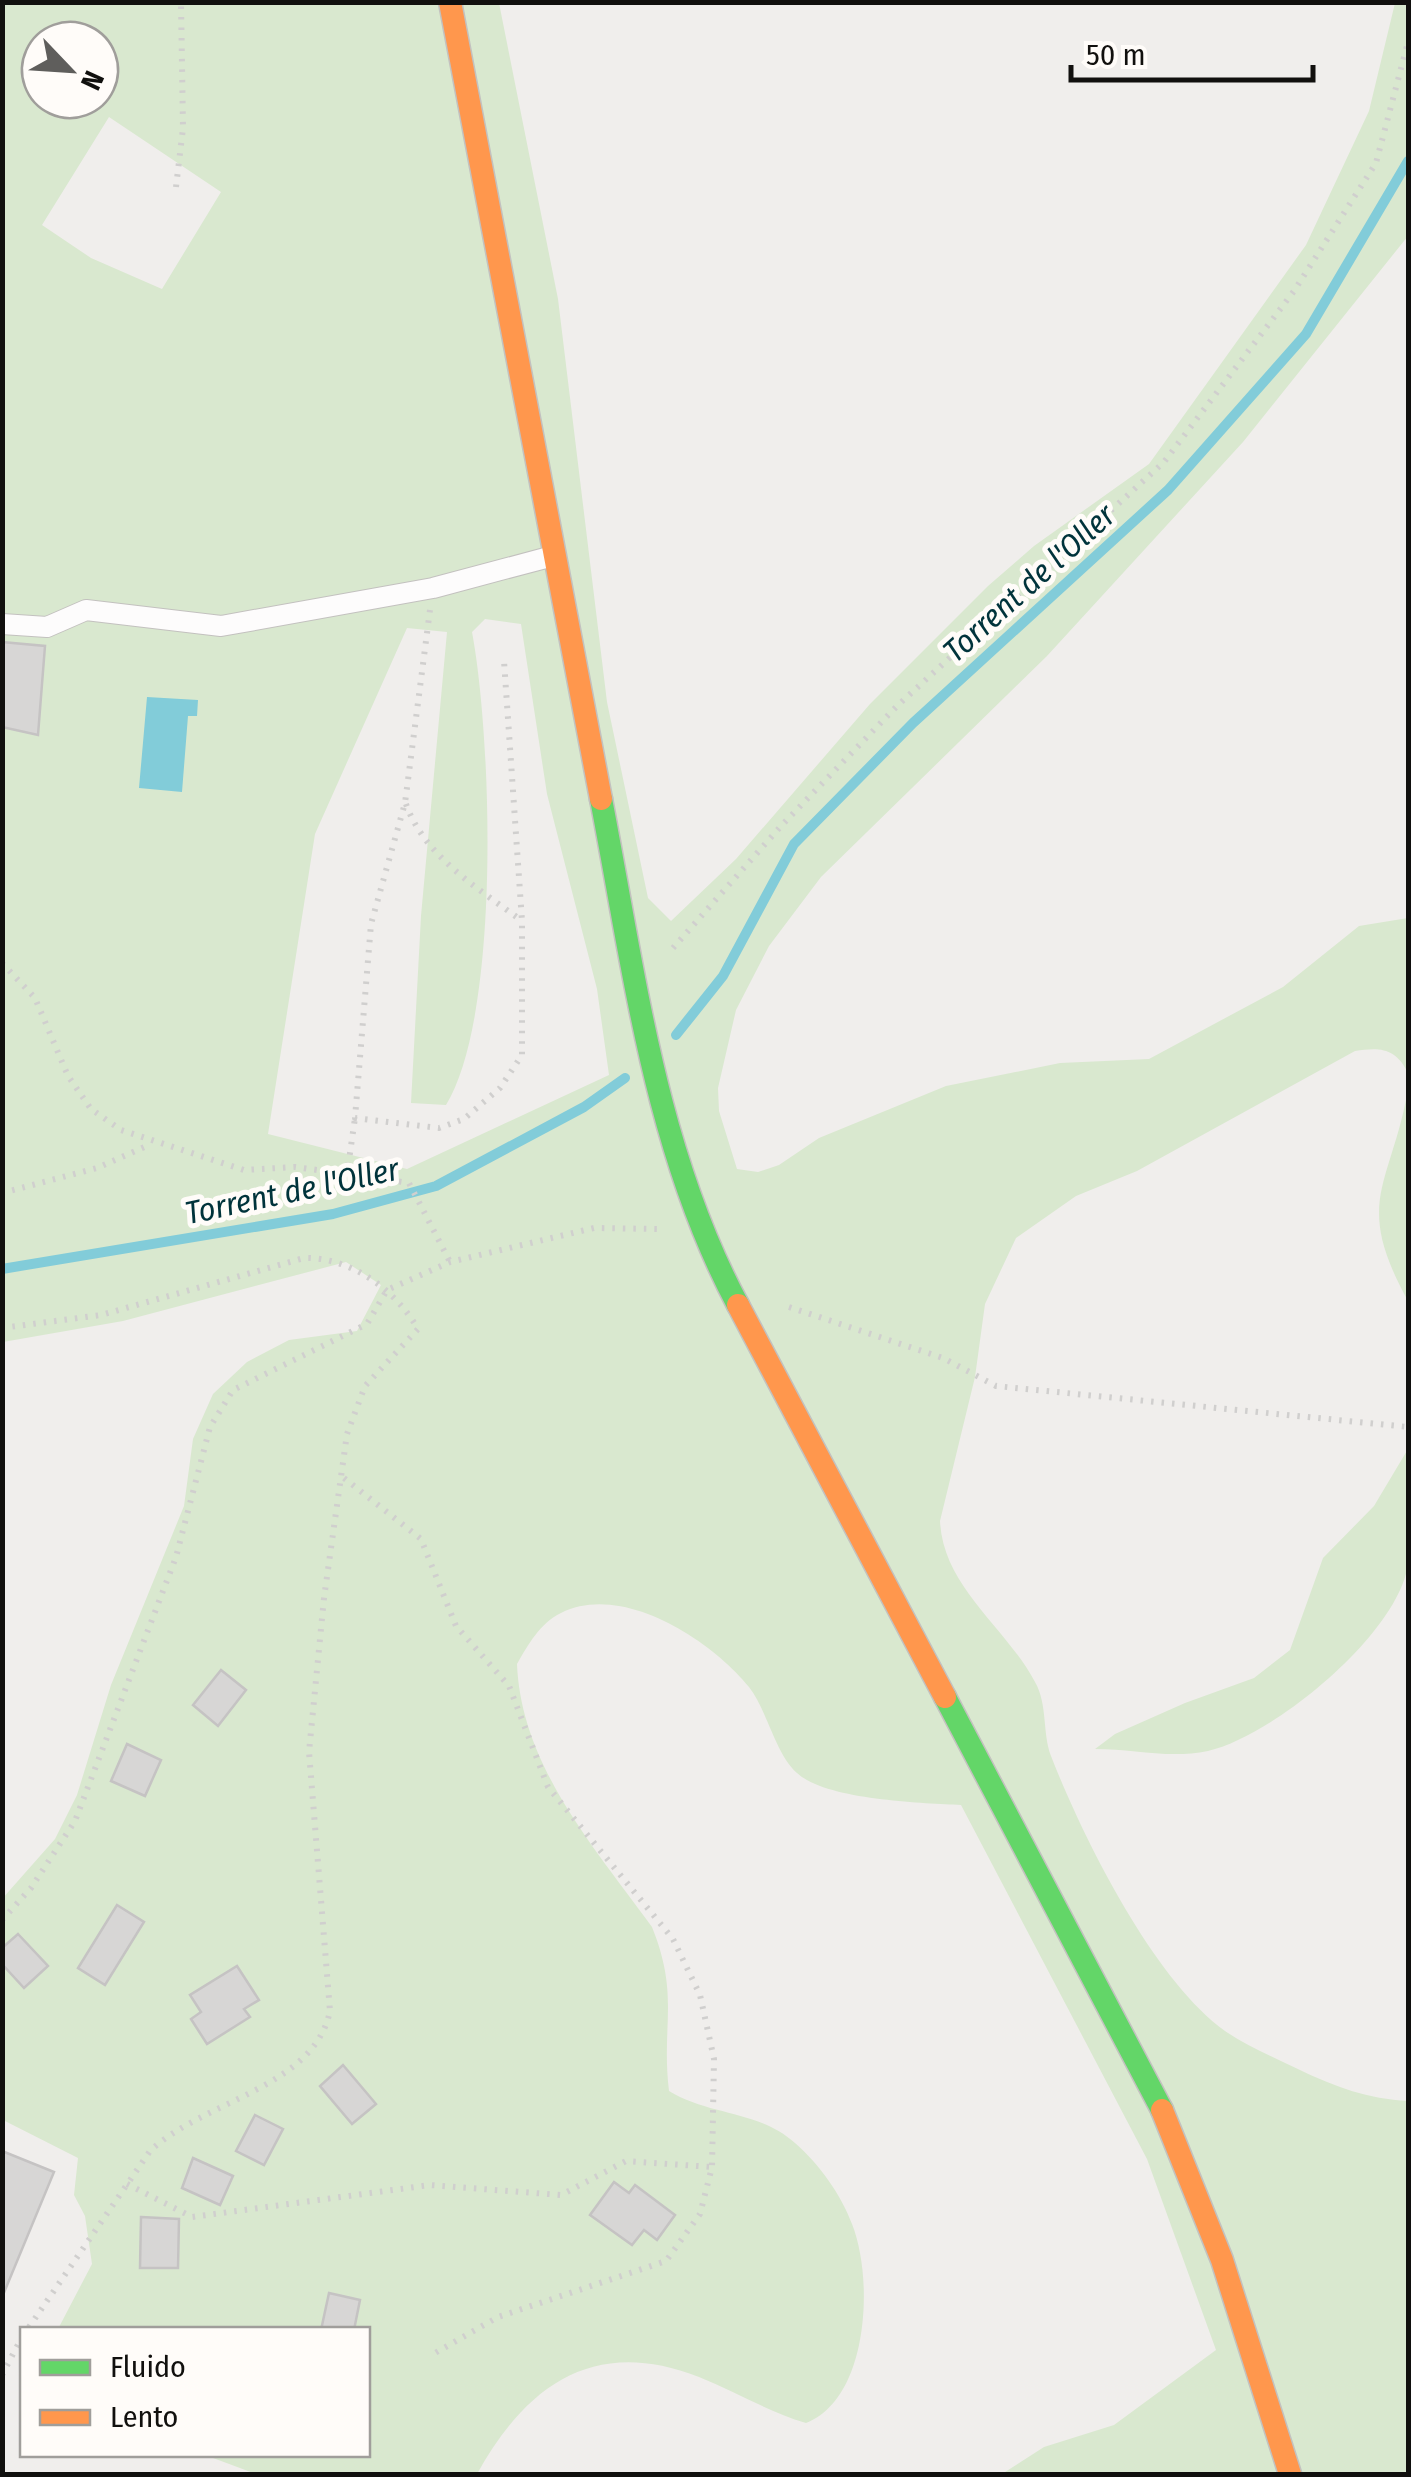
<svg xmlns="http://www.w3.org/2000/svg" width="1411" height="2477" viewBox="0 0 1411 2477" font-family="'Fira Sans Condensed',sans-serif">
<style>
.green{fill:#d9e8cf;fill-rule:evenodd}
.water{fill:#82ccd9}
.lines{fill:none;stroke-linecap:round;stroke-linejoin:round}
.stream{stroke:#82ccd9;stroke-width:10}
.building{fill:#d7d6d5;stroke:#c5c3c3;stroke-width:2.5}
.lane-casing{stroke:#c3c1bf;stroke-width:22}
.fast-casing{stroke:#c3c1bf;stroke-width:25}
.slow-casing{stroke:#c3c1bf;stroke-width:25}
.path{stroke:#d0cfce;stroke-width:6;stroke-dasharray:2.5 8;stroke-linecap:butt}
.lane{stroke:#fdfcfc;stroke-width:20}
.fast{stroke:#63d668;stroke-width:22}
.slow{stroke:#ff974d;stroke-width:22}
.labels{text-anchor:middle;dominant-baseline:central;stroke-width:10;stroke-linejoin:round;paint-order:stroke}
.water-label{font-size:32px;font-style:italic;fill:#00333b;stroke:#fffcf9}
</style>
<rect width="100%" height="100%" fill="#f0eeec"/>
<g class="green">
<path d="M3 3H499L558 299 607 702 648 898 671 921 736 859 870 704 988 586 1034 546 1149 464 1306 245 1369 111 1395 3H1408V236L1243 442 1047 656 821 877 769 946 736 1010 718 1088 719 1111 737 1169 758 1172 779 1165 819 1138 946 1086 1060 1063 1149 1059 1283 987 1359 926 1408 918V1073C1396 1048 1380 1047 1355 1051L1137 1171 1076 1196 1016 1238 985 1304 975 1377 940 1521C943 1587 1006 1627 1035 1682 1048 1705 1042 1732 1051 1756 1083 1838 1153 1979 1225 2031 1247 2046 1275 2058 1300 2070 1336 2087 1368 2099 1408 2101V2474H1002L1044 2447 1114 2425 1216 2350 1147 2159 961 1805C922 1803 826 1800 797 1773 775 1753 768 1712 749 1687 711 1640 622 1582 561 1613 540 1623 528 1645 517 1664 521 1766 595 1848 652 1927 680 1997 661 2024 669 2091 710 2116 758 2110 795 2143 819 2164 841 2194 852 2224 874 2279 869 2399 806 2423 768 2412 735 2391 699 2377 595 2336 527 2384 477 2474H256L205 2455 368 2454V2330L58 2329 92 2264 85 2216 74 2195 78 2158 3 2120 2 1899 55 1839 77 1795 111 1685 184 1506 193 1439 213 1394 247 1362 289 1340 357 1331 381 1285 346 1262 123 1321 3 1342ZM40 40H100V100H40ZM109 117 221 192 162 289 91 258 42 225ZM485 619 521 624 547 794 597 989 609 1075 407 1169 268 1134 315 834 407 628 447 632 421 916 411 1103 446 1105C501 1015 492 738 472 632Z"/>
<path d="M1408 1090V1301C1353 1201 1390 1188 1408 1090Z"/>
<path d="M1408 1449C1409 1486 1411 1527 1408 1564 1399 1633 1274 1736 1208 1751 1169 1759 1134 1749 1095 1749L1115 1734 1185 1703 1254 1678 1290 1650 1323 1558 1374 1506Z"/>
</g>
<path class="water" d="M147 697 198 700 197 716H188L182 792 139 788Z"/>
<g class="lines">
<g class="stream">
<path d="M676 1035 723 976 794 844 913 723 1168 490 1306 334 1408 161"/>
<path d="M2 1269 333 1214 436 1186 584 1107 625 1078"/>
</g>
</g>
<g class="building">
<path d="M2 642 45 646 38 735 2 727Z"/>
<path d="M221 1670 246 1690 218 1726 193 1705Z"/>
<path d="M127 1744 161 1760 145 1796 111 1781Z"/>
<path d="M117 1905 144 1922 105 1985 78 1968Z"/>
<path d="M18 1934 48 1966 24 1988 2 1964V1948Z"/>
<path d="M237 1966 259 2000 244 2009 250 2017 207 2044 191 2019 201 2012 190 1995Z"/>
<path d="M343 2065 376 2104 352 2124 320 2086Z"/>
<path d="M255 2115 283 2129 264 2165 236 2151Z"/>
<path d="M2 2151 54 2172 3 2295 2 2294Z"/>
<path d="M193 2158 233 2176 220 2205 182 2188Z"/>
<path d="M614 2182 629 2193 635 2185 675 2215 657 2240 644 2230 632 2245 590 2215Z"/>
<path d="M141 2217 179 2219 178 2268H140Z"/>
<path d="M329 2293 360 2300 354 2330H321Z"/>
</g>
<g class="lines">
<defs>
<path id="lane" d="M2 624 47 627 86 610 221 626 433 588 553 556"/>
<g id="fast">
<path d="M601 799C634 970 655 1150 738 1305"/>
<path d="M945 1697 1162 2110"/>
</g>
<g id="slow">
<path d="M450 2 601 799"/>
<path d="M738 1305 945 1697"/>
<path d="M1162 2110 1222 2260 1290 2474"/>
</g>
</defs>
<use href="#lane" class="lane-casing"/>
<use href="#fast" class="fast-casing"/>
<use href="#slow" class="slow-casing"/>
<g class="path">
<path d="M176 187 183 128 181 2"/>
<path d="M430 610 405 803 371 924 355 1118 439 1128 464 1119 500 1088 522 1055V921L504 661"/>
<path d="M406 804C424 856 479 889 522 921"/>
<path d="M673 948 781 826 897 706 1164 462 1294 291 1376 163 1408 42"/>
<path d="M2 963 35 998 68 1076 91 1109 121 1130 244 1170 295 1167 347 1174 355 1118"/>
<path d="M347 1174 409 1183 450 1262"/>
<path d="M2 1193 97 1168 151 1144"/>
<path d="M789 1307 943 1358 996 1386 1408 1427"/>
<path d="M2 1328 101 1315 304 1258C350 1257 395 1289 418 1329L365 1386 347 1434 324 1598 309 1752 330 2011C314 2088 204 2100 150 2151L27 2330"/>
<path d="M344 1478 421 1539 456 1626 509 1686 548 1787 673 1939 700 1995 714 2059 712 2167 700 2214 666 2261 498 2317 435 2353"/>
<path d="M2 1920 31 1888 75 1821 176 1557 210 1427 233 1390 367 1324 387 1290 450 1262 594 1228 658 1229"/>
<path d="M127 2184 192 2217 430 2185 561 2195 626 2161 712 2167"/>
<path d="M2 2375 22 2337"/>
</g>
<use href="#lane" class="lane"/>
<use href="#fast" class="fast"/>
<use href="#slow" class="slow"/>
</g>
<g class="labels">
<g class="water-label">
<text transform="translate(1029 583) rotate(-42)">Torrent de l'Oller</text>
<text transform="translate(292 1191) rotate(-12)">Torrent de l'Oller</text>
</g>
</g>
<rect width="1411" height="2477" fill="none" stroke="#11100e" stroke-width="10"/>
<rect x="20" y="2327" width="350" height="130" fill="#fffcf9" stroke="#a09e9b" stroke-width="2.5"/>
<rect x="40" y="2360" width="50" height="15" fill="#63d668" stroke="#a09e9b" stroke-width="2.5"/>
<text x="110" y="2377" font-size="30" fill="#11100e">Fluido</text>
<rect x="40" y="2410" width="50" height="15" fill="#ff974d" stroke="#a09e9b" stroke-width="2.5"/>
<text x="110" y="2427" font-size="30" fill="#11100e">Lento</text>
<g transform="translate(70 70) rotate(115)"><circle r="48" fill="#fffcf9" stroke="#a09e9b" stroke-width="2.5"/>
<path d="M0-8L18 38L0 25L-18 38Z" fill="#5f5e5c"/>
<text y="-15" font-size="28" font-weight="bold" text-anchor="middle" fill="#11100e">N</text>
</g>
<path d="M1071 65v15h242v-15" fill="none" stroke="#11100e" stroke-width="5"/>
<text x="1086" y="65" font-size="30" fill="#11100e" stroke="#fffcf9" stroke-width="8" paint-order="stroke">50 m</text>
</svg>
